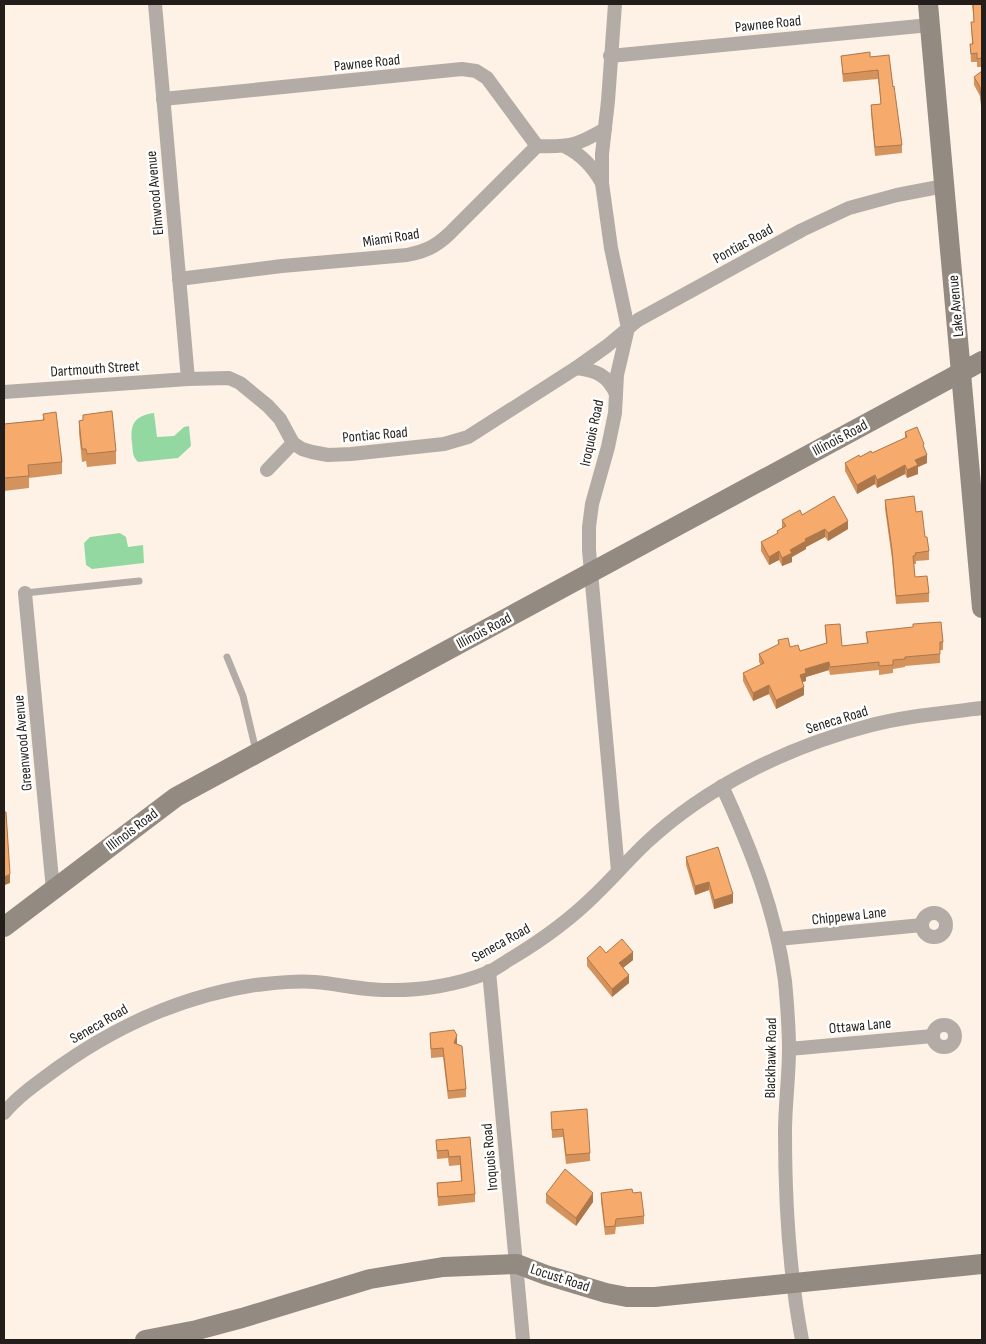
<svg xmlns="http://www.w3.org/2000/svg" width="986" height="1344" viewBox="0 0 986 1344" font-family="'Sofia Sans Condensed',sans-serif">
<style>
.green{fill:#94d8a1}
.lines{fill:none;stroke-linecap:round;stroke-linejoin:round}
.lane{stroke:#b3aca6;stroke-width:7}
.street{stroke:#b3aca6;stroke-width:14}
.secondary{stroke:#938a81;stroke-width:20}
.wall{fill:#d4925c}
.shaded-wall{fill:#ac774b}
.building{fill:#f6aa6b;stroke:#ac774b}
.labels{text-anchor:middle;dominant-baseline:central;stroke-width:5;stroke-linejoin:round;paint-order:stroke}
.street-label{font-size:15px;fill:#231e19;stroke:#fff}
</style>
<rect width="100%" height="100%" fill="#fef2e7"/>
<g class="green">
<path d="M154 413 157 437 174 436 184 427 189 426 191 446 178 458 138 462C132 456 133 451 132 443 130 424 134 416 154 413Z"/>
<path d="M120 533 126 537 128 547 143 545 144 563 92 569 86 565 84 543 90 537Z"/>
</g>
<g class="lines">
<g class="lane">
<path d="M25 593 139 581"/>
<path d="M227 657 243 696 256 751"/>
</g>
<g class="street">
<path d="M155 4 188 379"/>
<path d="M615 4 608 101 602 154V183L611 248 628 328 617 375 615 413 608 447 592 504 589 527V550L618 871"/>
<path d="M610 56 930 25"/>
<path d="M163 99 462 69 476 71 487 78 537 146"/>
<path d="M566 147C582 155 593 167 602 183"/>
<path d="M179 279 282 266 407 255C426 251 435 247 449 234L537 146C570 147 576 146 605 129"/>
<path d="M576 368C595 370 608 375 616 394"/>
<path d="M4 392 188 379 229 378 240 383 268 406 280 419 293 443 302 449 312 452 328 455 351 454 444 444 468 437 576 368 607 346 638 320 802 230 849 208 897 195 944 186"/>
<path d="M267 470 293 443"/>
<path d="M25 593 53 890"/>
<path d="M722 786C751 849 776 912 785 981 787 1003 789 1026 789 1049 789 1077 785 1105 785 1132 785 1202 789 1272 802 1340"/>
<circle cx="934" cy="925" r="12"/>
<path d="M778 939 922 925"/>
<path d="M489 971 523 1340"/>
<circle cx="944" cy="1036" r="11"/>
<path d="M789 1049 933 1036"/>
<path d="M4 1113C19 1095 40 1081 59 1067 118 1025 183 996 255 985 275 983 295 980 315 982 339 984 362 990 386 990 420 991 458 985 489 972 497 968 505 962 512 958 542 940 571 919 596 894 613 878 628 860 646 843 707 786 788 747 868 726 905 716 944 713 982 708"/>
</g>
<g class="secondary">
<path d="M928 4 982 608"/>
<path d="M4 927 176 797 982 361"/>
<path d="M145 1340 197 1330 242 1318 370 1279 443 1267 517 1264 546 1275 606 1293 627 1297H655L982 1264"/>
</g>
</g>
<g class="wall">
<path d="M972 4H982V67H977V62H971L970 44H972L971 22H974Z"/>
<path d="M841 56 870 57 893 87 902 145V153L875 156 871 113V105L881 104 878 79 843 82Z"/>
<path d="M982 71V117L980 96 974 85V77Z"/>
<path d="M43 414 62 462V474L29 478V488L4 491V424L43 420Z"/>
<path d="M83 415 116 451V464L87 467 86 461 82 462 79 433V421L83 420Z"/>
<path d="M905 432 924 449 927 463 918 467V474L907 478 905 474 877 488 875 484 857 494 845 471V463L872 453 905 438Z"/>
<path d="M885 500 916 512 925 537 929 551V560L916 561V564H914L915 577 929 593V602L896 604 892 559 885 509Z"/>
<path d="M802 515 848 529 828 541 825 537 806 547V549L792 557V562L782 566 779 560 769 565 761 551V542L777 534V531L782 528V520Z"/>
<path d="M825 625 842 646 867 644 866 632 943 642V650H940V663L905 666V667L893 669V673L879 675V670L830 675 829 670 806 677V681L802 682 804 695 776 709 769 694 753 701 743 681V673L761 665 759 662V654L778 645V640L790 647 800 651 826 643Z"/>
<path d="M686 857 733 903 714 909 709 890 695 895 686 865Z"/>
<path d="M606 953 633 960 623 968 629 983 612 997 587 966V958Z"/>
<path d="M430 1033 457 1044 466 1089V1097L448 1099 443 1057 431 1058Z"/>
<path d="M551 1112 590 1153V1161L566 1164 563 1137 552 1138Z"/>
<path d="M470 1137 475 1194V1202L438 1206 437 1183 461 1181 460 1165 449 1166 448 1158 437 1159 436 1140Z"/>
<path d="M601 1193H633L644 1216V1224L616 1227 615 1234 605 1235 601 1201Z"/>
<path d="M546 1194 593 1202 576 1226 546 1203Z"/>
</g>
<g class="shaded-wall">
<path d="M927 455V463L918 467V474L907 478V470L915 460Z"/>
<path d="M905 465V474L877 488V480Z"/>
<path d="M875 475V484L857 494V485Z"/>
<path d="M848 521V529L828 541V533Z"/>
<path d="M825 529V537L806 547V549L792 557V562L782 566V558L790 550 805 539Z"/>
<path d="M779 551V560L769 565V557Z"/>
<path d="M829 662V670L806 677V681L800 683V675L805 669Z"/>
<path d="M769 685V694L753 701V693Z"/>
<path d="M804 687V695L776 709V700Z"/>
<path d="M10 874V883L5 885 4 877Z"/>
<path d="M709 882V890L695 895V886Z"/>
<path d="M733 894V903L714 909V900Z"/>
<path d="M633 952V960L619 971V963Z"/>
<path d="M629 975V983L612 997V989Z"/>
<path d="M457 1035V1044L454 1051V1043Z"/>
<path d="M593 1193V1202L576 1226V1218Z"/>
</g>
<g class="building">
<path d="M973 4H982V58L977 59V53L971 54 970 44H973L971 22H974Z"/>
<path d="M870 52V57L889 55 893 87 894 86 902 145 875 147 871 105 881 104 878 70 843 74 841 56Z"/>
<path d="M982 71V109L980 87 974 77Z"/>
<path d="M112 411 116 451 87 454 86 449H82L79 421 83 420V415Z"/>
<path d="M56 412 62 462 28 465 29 476 4 478V424L44 420 43 414Z"/>
<path d="M917 427 924 444 923 445 927 455 915 460 918 465 907 470 905 465 877 480 875 475 857 485 845 463 859 455 860 457 871 451 872 453 907 437 905 432Z"/>
<path d="M834 496 848 521 828 533 825 529 805 539 806 541 790 550 792 553 782 558 779 551 769 557 761 542 778 533 777 531 786 526 782 520 800 510 802 515Z"/>
<path d="M914 496 916 512 922 511 925 537H927L929 551 915 553 916 555 913 556 915 577 927 576 929 593 896 596 892 550 885 500Z"/>
<path d="M941 622 943 642H940V654L905 657V659L893 660V665L879 666V662L830 667 829 662 805 669 806 673 800 675 804 687 776 700 769 685 753 693 743 673 764 663 759 654 779 644 778 640 788 638 790 647 798 645 800 651 827 643 825 625 840 624 842 646 868 643 866 632 913 627V624Z"/>
<path d="M4 812H6L10 874 4 877 5 879H4Z"/>
<path d="M718 847 733 894 714 900 709 882 695 886 686 857Z"/>
<path d="M622 939 633 952 619 963 629 975 612 989 587 958 600 946 606 953Z"/>
<path d="M454 1030 457 1035 454 1043 462 1046 466 1089 448 1091 443 1048 431 1049 430 1033Z"/>
<path d="M587 1109 590 1153 566 1155 563 1129 552 1130 551 1112Z"/>
<path d="M470 1137 475 1194 438 1197 437 1183 462 1181 460 1156 449 1157 448 1150 437 1151 436 1140Z"/>
<path d="M565 1169 593 1193 576 1218 546 1194Z"/>
<path d="M632 1189 633 1193 641 1192 644 1216 616 1219 615 1226 605 1227 601 1193Z"/>
</g>
<g class="labels">
<g class="street-label">
<text transform="translate(768 24) rotate(-6)">Pawnee Road</text>
<text transform="translate(367 63) rotate(-6)">Pawnee Road</text>
<text transform="translate(155 193) rotate(-95)">Elmwood Avenue</text>
<text transform="translate(391 238) rotate(-9)">Miami Road</text>
<text transform="translate(743 244) rotate(-29)">Pontiac Road</text>
<text transform="translate(956 306) rotate(-95)">Lake Avenue</text>
<text transform="translate(95 369) rotate(-4)">Dartmouth Street</text>
<text transform="translate(592 433) rotate(-78)">Iroquois Road</text>
<text transform="translate(375 435) rotate(-5)">Pontiac Road</text>
<text transform="translate(840 438) rotate(-28)">Illinois Road</text>
<text transform="translate(484 631) rotate(-28)">Illinois Road</text>
<text transform="translate(837 720) rotate(-17)">Seneca Road</text>
<text transform="translate(23 743) rotate(-95)">Greenwood Avenue</text>
<text transform="translate(132 830) rotate(-37)">Illinois Road</text>
<text transform="translate(849 916) rotate(-6)">Chippewa Lane</text>
<text transform="translate(501 943) rotate(-29)">Seneca Road</text>
<text transform="translate(99 1024) rotate(-30)">Seneca Road</text>
<text transform="translate(860 1026) rotate(-5)">Ottawa Lane</text>
<text transform="translate(771 1058) rotate(-89)">Blackhawk Road</text>
<text transform="translate(490 1157) rotate(-95)">Iroquois Road</text>
<text transform="translate(560 1278) rotate(18)">Locust Road</text>
</g>
</g>
<rect width="986" height="1344" fill="none" stroke="#231e19" stroke-width="10"/>
</svg>
